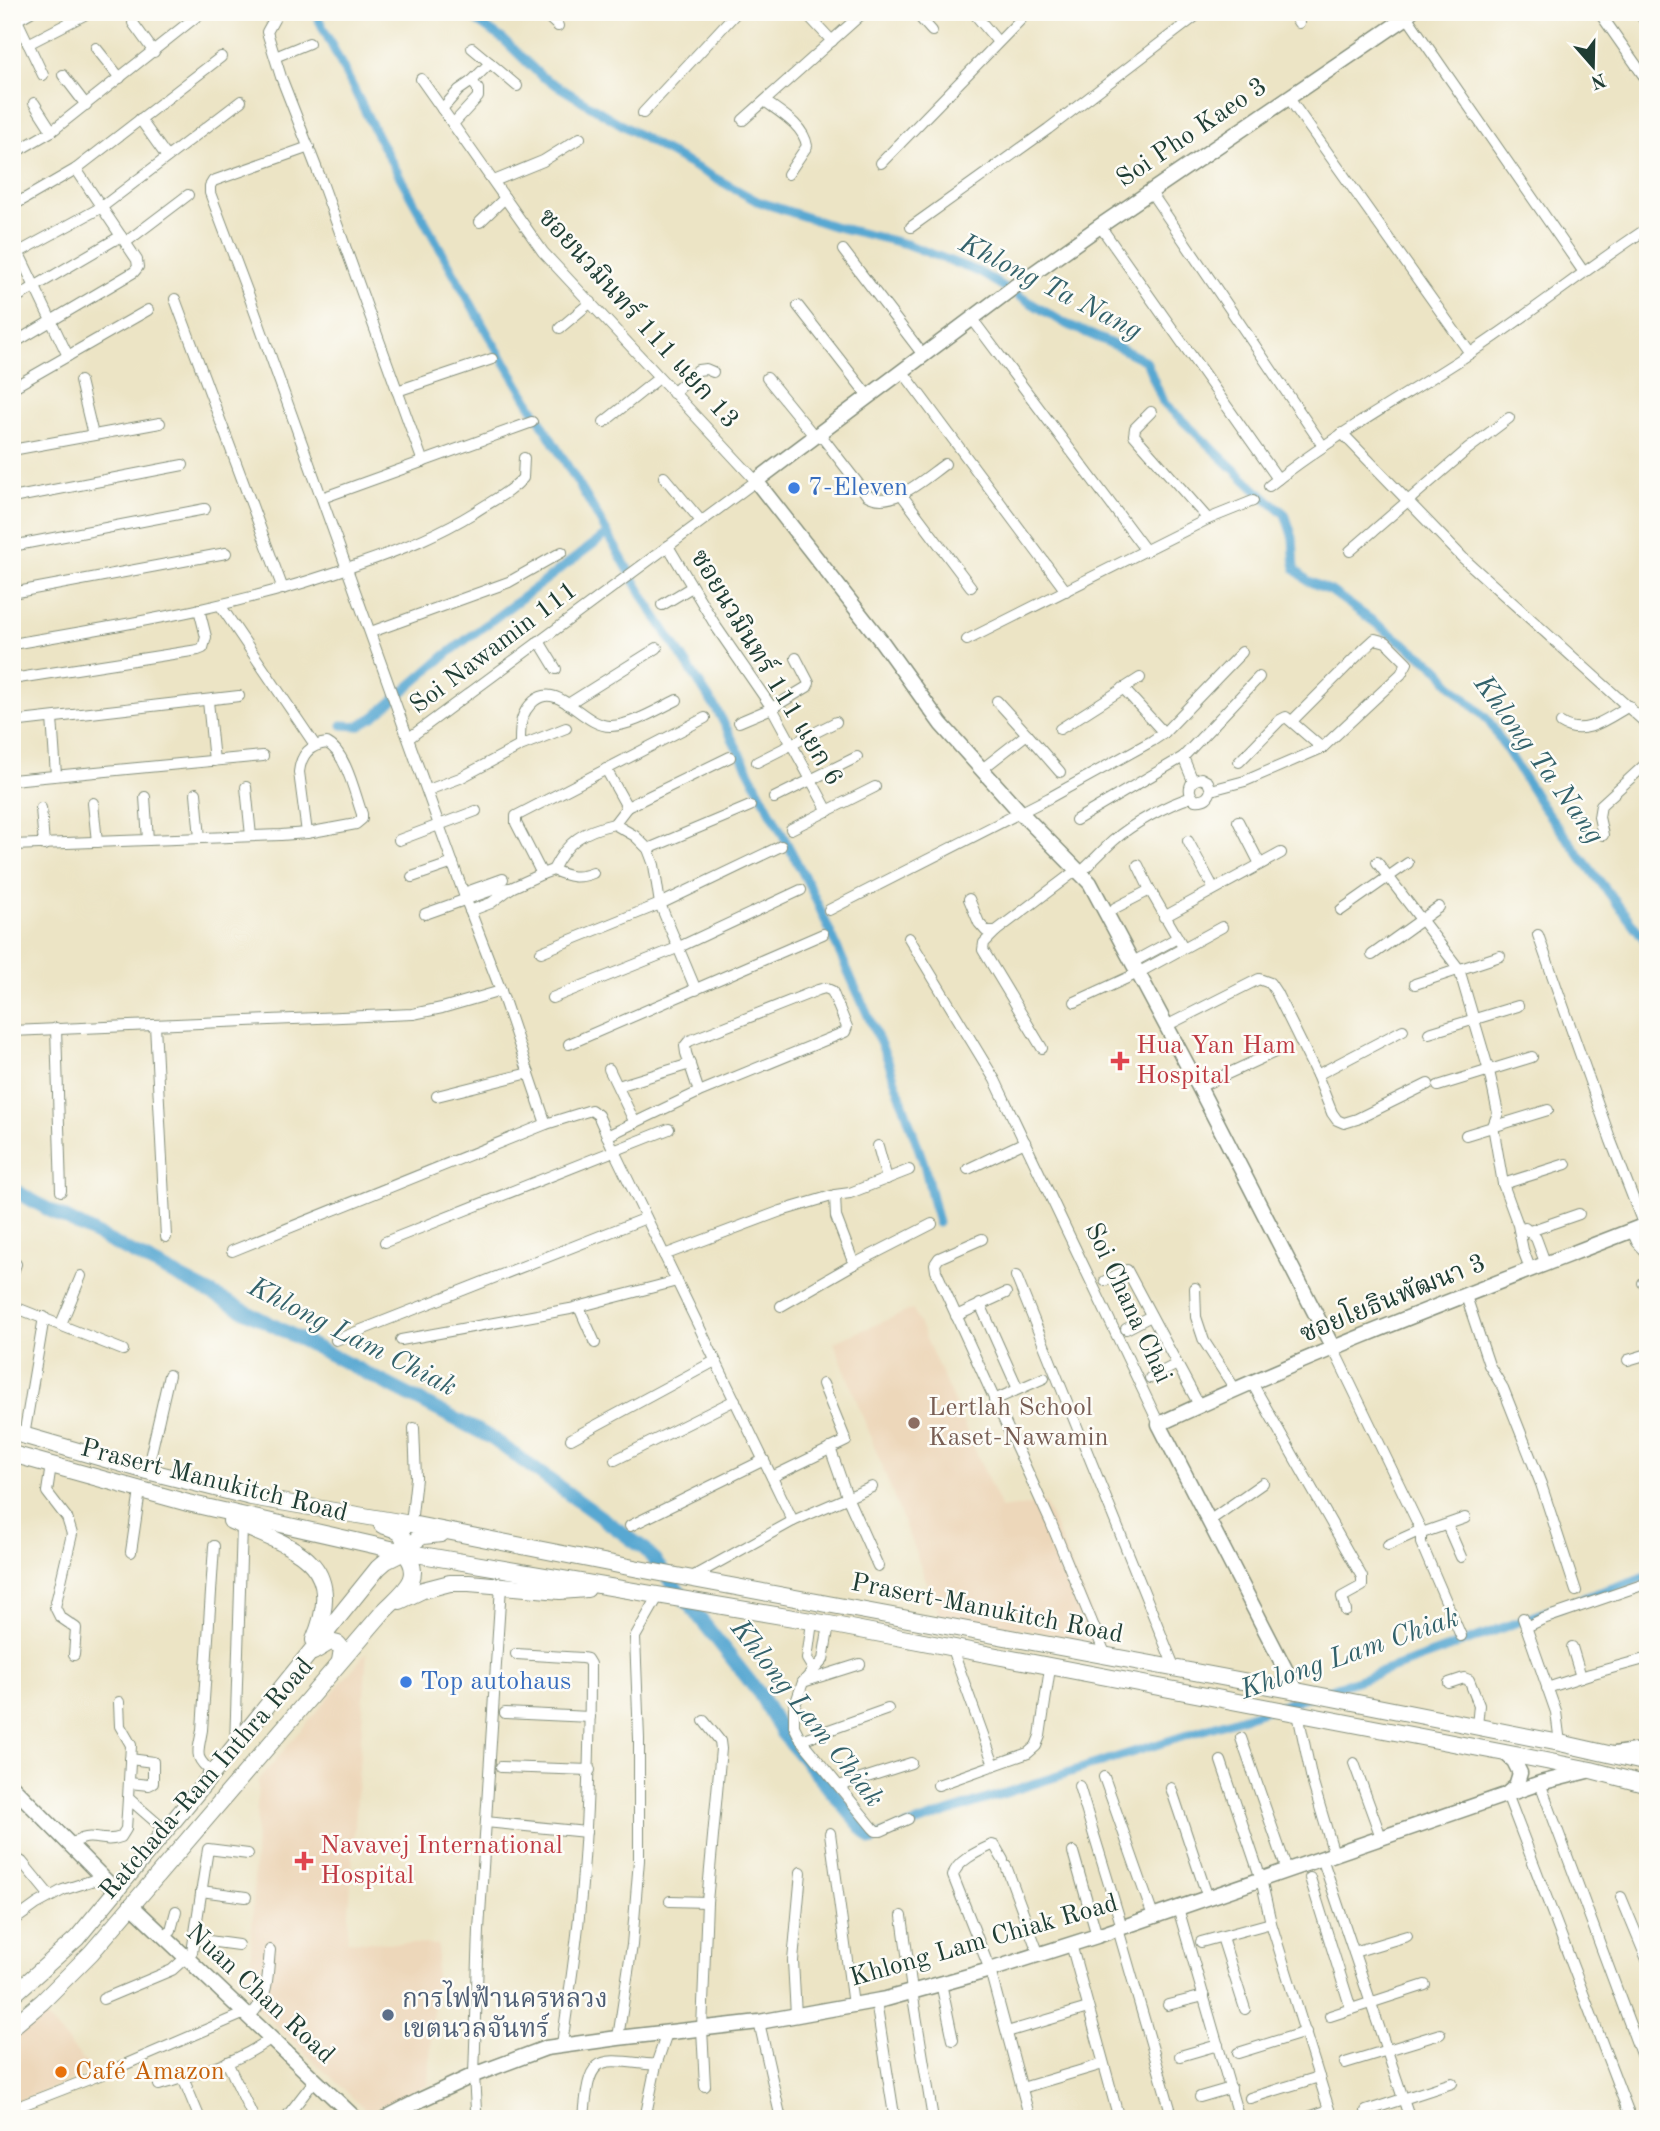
<svg xmlns="http://www.w3.org/2000/svg" width="1660" height="2131" viewBox="0 0 1660 2131" font-family="'Old Standard TT','Noto Serif Thai',serif">
<style>
.built{fill:#edd7ba}
.lines{fill:none;stroke-linecap:round;stroke-linejoin:round}
.canal{stroke:#58a8d2;stroke-width:9}
.river{stroke:#58a8d2;stroke-width:14}
.street-casing{stroke:#86907c;stroke-width:12}
.secondary-casing{stroke:#86907c;stroke-width:17}
.primary-casing{stroke:#86907c;stroke-width:18}
.street{stroke:#fff;stroke-width:10}
.secondary{stroke:#fff;stroke-width:14}
.primary{stroke:#fff;stroke-width:16}
.shop-dot{fill:#3f7fe0;stroke:#fdfcf7;stroke-width:2.5}
.health-dot{fill:#e0444e;stroke:#fdfcf7;stroke-width:2.5}
.education-dot{fill:#8d6e63;stroke:#fdfcf7;stroke-width:2.5}
.service-dot{fill:#5c6f8a;stroke:#fdfcf7;stroke-width:2.5}
.food-dot{fill:#e8710a;stroke:#fdfcf7;stroke-width:2.5}
.labels{text-anchor:middle;dominant-baseline:central;stroke-width:5;stroke-linejoin:round;paint-order:stroke}
.street-label{font-size:26px;fill:#1f3d34;stroke:#fdfcf7}
.shop-label{font-size:26px;fill:#366cbe;stroke:#fdfcf7;text-anchor:start}
.health-label{font-size:26px;fill:#be3a42;stroke:#fdfcf7;text-anchor:start}
.education-label{font-size:26px;fill:#785e54;stroke:#fdfcf7;text-anchor:start}
.service-label{font-size:26px;fill:#4e5e75;stroke:#fdfcf7;text-anchor:start}
.food-label{font-size:26px;fill:#c56008;stroke:#fdfcf7;text-anchor:start}
.water-label{font-size:28px;font-style:italic;fill:#33626b;stroke:#fdfcf7}
</style>
<rect width="100%" height="100%" fill="#fdfcf7"/>
<filter id="ink" filterUnits="userSpaceOnUse"><feTurbulence type="fractalNoise" baseFrequency=".0143" numOctaves="2"/><feDisplacementMap in="SourceGraphic" scale="14" xChannelSelector="R" yChannelSelector="G"/><feConvolveMatrix kernelMatrix="1 2 1 2 8 2 1 2 1" color-interpolation-filters="sRGB"/></filter>
<filter id="wash" filterUnits="userSpaceOnUse"><feTurbulence type="fractalNoise" baseFrequency=".00686" numOctaves="4" result="noise"/><feDisplacementMap in="SourceGraphic" scale="28" xChannelSelector="R" yChannelSelector="G"/><feGaussianBlur stdDeviation="1.57" result="paint"/><feColorMatrix in="noise" values="0 0 0 0 0 0 0 0 0 0 0 0 0 0 0 0 0 1.4 0 .05"/><feComposite in="paint" operator="in"/></filter>
<g filter="url(#wash)">
<rect width="100%" height="100%" fill="#ece4c5"/>
<g class="built">
<path d="M913 1309 1001 1509 1045 1503 1105 1644 939 1614 834 1342Z"/>
<path d="M367 1652 347 1941 438 1945 428 2085 368 2112 249 2000 258 1781Z"/>
<path d="M42 2012 94 2072 12 2103V2038Z"/>
</g>
<g class="lines">
<g class="canal">
<path d="M315 12 381 143 489 336 590 503 649 606 718 712 810 887 887 1058 924 1164 938 1223"/>
<path d="M464 12 504 40 541 76 662 149 757 201 833 226 906 244 979 272 1066 324 1110 343 1146 361 1163 402 1256 490 1285 514 1293 538 1295 569 1308 581 1331 591 1441 670 1448 682 1488 720 1542 806 1648 944"/>
<path d="M342 725 358 726 375 716 447 654 607 534"/>
<path d="M872 1839C1034 1780 1201 1733 1364 1678 1459 1646 1552 1607 1648 1576"/>
</g>
<path class="river" d="M12 1189 51 1211 490 1437 646 1550 759 1693 782 1733 872 1839"/>
</g>
</g>
<g filter="url(#ink)">
<g class="lines">
<defs>
<g id="street">
<path d="M278 12 267 32 281 77 320 177 423 462"/>
<path d="M543 12 558 26"/>
<path d="M805 12 832 41"/>
<path d="M915 12 932 31"/>
<path d="M973 12 998 42"/>
<path d="M1292 12 1299 23"/>
<path d="M1414 12 1407 17 1583 271"/>
<path d="M1599 12 1648 82"/>
<path d="M1642 17 1648 25"/>
<path d="M17 20 43 75"/>
<path d="M13 22 31 12"/>
<path d="M133 23 154 52"/>
<path d="M28 44 90 12"/>
<path d="M96 48 120 78"/>
<path d="M472 48 490 63 472 81"/>
<path d="M275 57 309 43"/>
<path d="M490 63 517 86"/>
<path d="M63 75 86 105"/>
<path d="M1288 97 1470 353"/>
<path d="M766 102C781 113 804 126 807 146L788 174"/>
<path d="M34 103 52 131"/>
<path d="M442 109 459 90 472 81 478 89V97L453 124"/>
<path d="M643 113 737 12"/>
<path d="M140 119 167 157"/>
<path d="M743 120 864 12"/>
<path d="M309 147 213 181 210 186V193L249 296 466 900 501 991 546 1124"/>
<path d="M12 154 52 131 202 12"/>
<path d="M881 163 1028 12"/>
<path d="M494 181 543 161 580 138"/>
<path d="M1150 191 1323 446"/>
<path d="M12 206 76 169 221 57"/>
<path d="M480 222 505 198"/>
<path d="M1100 226 1278 479"/>
<path d="M911 227 1048 129 1201 12"/>
<path d="M12 239 68 356"/>
<path d="M126 242 188 195"/>
<path d="M843 250 924 356"/>
<path d="M12 256 102 207 241 101"/>
<path d="M175 299 283 589"/>
<path d="M12 300 121 236"/>
<path d="M798 306 869 397"/>
<path d="M973 320 1146 551"/>
<path d="M560 328 591 302"/>
<path d="M12 344 134 272 138 267 137 260 76 169"/>
<path d="M903 372 1066 591"/>
<path d="M767 378 815 437"/>
<path d="M80 381 93 435"/>
<path d="M12 388 148 310"/>
<path d="M397 391 492 359"/>
<path d="M673 393 698 370 706 369 713 372"/>
<path d="M1151 412 1135 428 1134 435 1208 519"/>
<path d="M604 422 659 378"/>
<path d="M819 433 867 495C892 510 925 478 945 464"/>
<path d="M1342 433 1463 558 1648 725"/>
<path d="M12 450 160 423"/>
<path d="M664 477 701 521"/>
<path d="M1269 486C1332 436 1402 398 1469 354 1530 314 1587 268 1648 228"/>
<path d="M901 494 971 587"/>
<path d="M12 498 183 465"/>
<path d="M322 498 532 422"/>
<path d="M12 546 205 509"/>
<path d="M668 546 717 628 772 708 828 811"/>
<path d="M1350 551 1468 449 1509 418"/>
<path d="M12 569 16 592"/>
<path d="M12 593 226 553"/>
<path d="M220 605 315 745"/>
<path d="M662 605 692 587"/>
<path d="M371 632 509 582 562 552"/>
<path d="M967 640 1208 519 1253 501"/>
<path d="M539 641 556 669"/>
<path d="M12 644C129 624 248 605 359 564 400 550 438 535 475 512 491 501 510 493 523 478L524 458"/>
<path d="M12 679 198 650 203 648 206 637 199 609"/>
<path d="M1123 688 1164 733"/>
<path d="M208 701 214 761"/>
<path d="M997 701 1027 734"/>
<path d="M568 704 657 648"/>
<path d="M52 718 56 775"/>
<path d="M12 722 239 696"/>
<path d="M739 722 772 708 807 687 809 683 796 658"/>
<path d="M1561 723C1584 738 1608 718 1629 706"/>
<path d="M1060 729 1140 678"/>
<path d="M409 738 756 481 543 252 421 79"/>
<path d="M520 746C520 728 519 714 534 701 559 680 583 727 611 726 633 725 658 709 677 700"/>
<path d="M1183 757 1193 781"/>
<path d="M757 762 836 722"/>
<path d="M1239 762 1280 720 1286 717 1322 748"/>
<path d="M606 769 627 807 614 824"/>
<path d="M981 770 1027 734 1060 772"/>
<path d="M12 780 263 756"/>
<path d="M246 787 251 836"/>
<path d="M428 790 460 778 520 746 566 728"/>
<path d="M1211 790 1208 782 1201 778 1193 781C1188 788 1189 794 1195 800 1204 801 1209 798 1211 790L1245 781 1322 748 1401 674 1407 663 1386 642 1375 639 1364 649 1292 721"/>
<path d="M196 793 200 838"/>
<path d="M145 797 148 840"/>
<path d="M774 798 857 757"/>
<path d="M93 803 97 842"/>
<path d="M627 807 730 757"/>
<path d="M41 808 44 845"/>
<path d="M1076 820 1183 757 1259 677"/>
<path d="M1238 821 1260 864"/>
<path d="M791 829 875 787"/>
<path d="M1603 835 1599 817 1601 805 1648 762"/>
<path d="M399 840 476 811"/>
<path d="M1188 841 1214 889"/>
<path d="M12 845 281 835 307 833 356 824 362 819V814C355 795 346 752 327 743 309 745 301 755 299 772L307 833"/>
<path d="M648 849 750 806"/>
<path d="M1377 862 1459 969 1489 1071 1498 1113 1493 1126 1503 1184 1566 1164"/>
<path d="M1138 865 1150 890 1183 947"/>
<path d="M553 870C567 841 583 831 614 824L635 836 648 849 654 865 660 904 696 990"/>
<path d="M1081 872C1092 862 1102 851 1113 841 1132 824 1168 804 1192 797"/>
<path d="M593 873C577 879 569 877 553 870L542 874 516 823V816L705 718"/>
<path d="M412 877 453 863"/>
<path d="M464 893 503 879"/>
<path d="M969 899 979 923 986 931H996L1078 869"/>
<path d="M1115 908 1150 890"/>
<path d="M829 910 1049 798 1152 741 1164 733 1242 652"/>
<path d="M1341 910 1408 863"/>
<path d="M470 911 491 903 511 888 542 874"/>
<path d="M425 914 495 889 511 888"/>
<path d="M1164 917 1281 853"/>
<path d="M996 931 984 943 983 950 1042 1048"/>
<path d="M1538 935 1611 1141 1644 1226 1648 1243"/>
<path d="M909 938 995 1080 1159 1424"/>
<path d="M541 952 660 904 781 846"/>
<path d="M1372 955 1439 907"/>
<path d="M1133 962 1177 938"/>
<path d="M1415 984 1500 956"/>
<path d="M552 998 677 948 801 890"/>
<path d="M1075 1002 1138 973 1222 927"/>
<path d="M155 1025 166 1237"/>
<path d="M1166 1026 1259 979 1270 983 1276 992 1317 1075 1332 1113 1337 1120 1344 1123 1357 1119 1428 1084"/>
<path d="M56 1028 61 1191"/>
<path d="M12 1031 413 1014 442 1008 501 991"/>
<path d="M1429 1033 1518 1006"/>
<path d="M569 1044 823 934"/>
<path d="M609 1069 635 1123"/>
<path d="M1317 1075 1403 1030"/>
<path d="M618 1086 690 1064"/>
<path d="M1438 1086 1532 1057"/>
<path d="M1199 1087 1277 1051"/>
<path d="M437 1096 529 1073"/>
<path d="M1466 1135 1548 1110"/>
<path d="M607 1136 699 1092 845 1032 847 1027 832 991 825 988 818 990 689 1041 685 1046 686 1053 699 1092"/>
<path d="M878 1146 887 1179"/>
<path d="M968 1169 1025 1142"/>
<path d="M1503 1184 1518 1225 1523 1250 1531 1271"/>
<path d="M835 1195 836 1217 854 1264"/>
<path d="M1525 1228 1536 1238 1546 1265"/>
<path d="M1530 1231 1579 1214"/>
<path d="M1632 1231 1637 1242 1648 1254"/>
<path d="M982 1239 939 1258 935 1264 936 1271 1051 1523 1106 1656"/>
<path d="M385 1242 669 1129"/>
<path d="M232 1251 546 1124 591 1110 598 1115 614 1151 793 1521"/>
<path d="M664 1255 781 1211 835 1195 850 1193 909 1170"/>
<path d="M12 1275 16 1264"/>
<path d="M1016 1276 1175 1669"/>
<path d="M1105 1281 1127 1270 1199 1405"/>
<path d="M1643 1283 1648 1288"/>
<path d="M1195 1288 1196 1317 1204 1341 1235 1389"/>
<path d="M1466 1296 1489 1365 1503 1388 1541 1484 1576 1591"/>
<path d="M980 1304 1018 1389"/>
<path d="M12 1306 123 1350"/>
<path d="M781 1306 854 1264 932 1224"/>
<path d="M579 1307 595 1343"/>
<path d="M956 1316 1006 1293"/>
<path d="M12 1323 13 1314"/>
<path d="M61 1324 81 1276"/>
<path d="M1126 1329 1151 1316"/>
<path d="M336 1340 646 1218"/>
<path d="M401 1340 570 1309 677 1281"/>
<path d="M1333 1348 1421 1530V1543L1461 1636"/>
<path d="M1628 1360 1648 1354"/>
<path d="M1150 1378 1177 1364"/>
<path d="M1252 1383 1362 1577V1586L1342 1597 1346 1611"/>
<path d="M994 1400 1044 1378"/>
<path d="M24 1436 44 1317"/>
<path d="M571 1439 715 1361"/>
<path d="M830 1448 848 1499 878 1566"/>
<path d="M615 1460 735 1400"/>
<path d="M51 1465 47 1492 67 1518 72 1534 55 1607 60 1617 76 1628 74 1655"/>
<path d="M147 1471 169 1375"/>
<path d="M772 1477 846 1441 823 1384"/>
<path d="M1209 1521 1263 1483"/>
<path d="M411 1524 416 1478 414 1428"/>
<path d="M1447 1525 1461 1557"/>
<path d="M630 1526 764 1460"/>
<path d="M1422 1533 1465 1518"/>
<path d="M1388 1545 1421 1530"/>
<path d="M131 1552 140 1491"/>
<path d="M690 1578 793 1521 872 1487"/>
<path d="M1523 1618 1556 1712 1560 1743"/>
<path d="M812 1622 807 1659 813 1669"/>
<path d="M829 1624 823 1660 803 1682 794 1708V1726L801 1740 873 1828 876 1831H881L908 1819"/>
<path d="M1526 1627 1543 1619 1648 1583"/>
<path d="M1572 1647 1581 1677"/>
<path d="M952 1649 994 1765"/>
<path d="M516 1654 582 1658 587 1659 590 1664C590 1745 588 1826 580 1906 576 1953 568 1999 562 2045"/>
<path d="M803 1682 860 1664"/>
<path d="M1449 1683 1464 1678 1469 1680 1479 1705 1477 1726"/>
<path d="M1547 1688 1590 1674 1648 1658"/>
<path d="M119 1702 120 1726 131 1745 128 1798"/>
<path d="M505 1713 590 1717"/>
<path d="M1298 1714 1312 1780 1334 1854"/>
<path d="M704 1721 720 1741 721 1749 707 1902 702 2029 705 2086"/>
<path d="M1241 1738 1287 1870"/>
<path d="M801 1740 888 1709"/>
<path d="M235 1746 242 1526"/>
<path d="M1221 1761 1261 1879 1271 1923 1332 2119"/>
<path d="M1354 1763 1381 1837"/>
<path d="M501 1767 590 1770"/>
<path d="M213 1773C193 1757 198 1754 202 1730L214 1546"/>
<path d="M1104 1777 1153 1916"/>
<path d="M129 1783 149 1785 153 1783V1762L130 1759"/>
<path d="M1540 1783 1648 2073"/>
<path d="M938 1785 1028 1753 1036 1746 1040 1736 1050 1668"/>
<path d="M839 1786 911 1763"/>
<path d="M1079 1786 1122 1927"/>
<path d="M1171 1788 1208 1898"/>
<path d="M1507 1794 1631 2119"/>
<path d="M486 1822 586 1832"/>
<path d="M830 1833 853 2005"/>
<path d="M71 1845C91 1829 100 1845 121 1837L126 1829 128 1798 166 1831"/>
<path d="M1073 1852 1097 1936"/>
<path d="M12 1856 22 1862 50 1896"/>
<path d="M1322 1858 1410 2119"/>
<path d="M1003 1860 995 1846 992 1845C979 1851 956 1861 953 1876L990 1970 1030 2119"/>
<path d="M1006 1866 1039 1955"/>
<path d="M1310 1878 1351 2009"/>
<path d="M201 1891 246 1897"/>
<path d="M1621 1897 1648 1962"/>
<path d="M670 1901 707 1902"/>
<path d="M1178 1908 1239 2119"/>
<path d="M902 1916 912 1991 933 2119"/>
<path d="M12 1922 37 1904 63 1890 103 1877"/>
<path d="M1118 1929 1173 2119"/>
<path d="M164 1937 171 1930 176 1911"/>
<path d="M1222 1937 1245 2009"/>
<path d="M194 1939 238 1945"/>
<path d="M1201 1942 1271 1923"/>
<path d="M1071 1944 1119 2119"/>
<path d="M1354 1952 1407 1936"/>
<path d="M941 1983 953 2040"/>
<path d="M103 1999 172 1970 192 1952 208 1849 248 1854"/>
<path d="M876 2001 894 2115"/>
<path d="M1168 2005 1204 1996"/>
<path d="M796 2015 793 1961 801 1872"/>
<path d="M1330 2016 1425 1985"/>
<path d="M249 2017C270 1997 267 1977 270 1950"/>
<path d="M759 2022 781 2119"/>
<path d="M1007 2032 1088 2008"/>
<path d="M618 2038 632 1945 639 1860V1739L635 1637 659 1595"/>
<path d="M1238 2053 1306 2032"/>
<path d="M1180 2056 1218 2045"/>
<path d="M227 2062 254 2119"/>
<path d="M1345 2063 1440 2034"/>
<path d="M183 2078 200 2119"/>
<path d="M159 2085C197 2073 239 2063 271 2038"/>
<path d="M1022 2088 1103 2064"/>
<path d="M1200 2097 1231 2088"/>
<path d="M1250 2098 1319 2077"/>
<path d="M12 2109 110 2071 245 2013"/>
<path d="M476 2110 474 2075 479 1930 501 1586"/>
<path d="M1366 2111 1452 2083"/>
<path d="M285 2119 315 2080"/>
<path d="M584 2119C589 2052 596 2059 656 2065L667 2033"/>
<path d="M645 2119 656 2065"/>
<path d="M1303 2119 1329 2110"/>
</g>
<g id="secondary">
<path d="M1333 1348 1199 1087 1090 883 1021 813 941 724 882 642 756 481 1014 287 1100 226 1407 17 1403 12"/>
<path d="M1297 1692 1159 1424C1318 1350 1484 1288 1648 1224"/>
<path d="M1505 1753 1514 1761 1520 1773 1516 1786 1508 1793"/>
<path d="M1615 1754 1648 1749"/>
<path d="M12 1786 116 1891"/>
<path d="M131 1905 356 2119"/>
<path d="M384 2119 420 2100 474 2075 546 2048 618 2038 759 2022 886 1999 990 1970 1097 1936 1540 1783 1591 1770"/>
</g>
<g id="primary">
<path d="M12 1432 147 1471 251 1497 411 1524 639 1569 1302 1692 1560 1743 1648 1763"/>
<path d="M12 1454 188 1503 404 1552 829 1624 1505 1753 1591 1770 1648 1785"/>
<path d="M231 1521C292 1547 348 1560 314 1640"/>
<path d="M400 1601 423 1590 450 1583H469L560 1591 587 1589"/>
<path d="M313 1652 330 1642 338 1644 342 1649 340 1661"/>
<path d="M12 1996 77 1938 213 1773 378 1568 386 1561 404 1552 416 1540 423 1536 441 1534"/>
<path d="M12 2027 42 2002 91 1953 383 1612C401 1593 427 1578 404 1552 406 1532 399 1530 382 1525"/>
</g>
</defs>
<use href="#street" class="street-casing"/>
<use href="#secondary" class="secondary-casing"/>
<use href="#primary" class="primary-casing"/>
<use href="#street" class="street"/>
<use href="#secondary" class="secondary"/>
<use href="#primary" class="primary"/>
</g>
</g>
<g class="shop-dot">
<circle cx="794" cy="488" r="7"/>
<circle cx="406" cy="1682" r="7"/>
</g>
<g class="health-dot">
<path d="M1116.5 1050.5h7v7h7v7h-7v7h-7v-7h-7v-7h7z"/>
<path d="M300.5 1850.5h7v7h7v7h-7v7h-7v-7h-7v-7h7z"/>
</g>
<circle class="education-dot" cx="914" cy="1423" r="7"/>
<circle class="service-dot" cx="388" cy="2015" r="7"/>
<circle class="food-dot" cx="61" cy="2072" r="7"/>
<g class="labels">
<g class="street-label">
<text transform="translate(1192 133) rotate(-34)">Soi Pho Kaeo 3</text>
<text transform="translate(638 319) rotate(48)">ซอยนวมินทร์ 111 แยก 13</text>
<text transform="translate(494 648) rotate(-37)">Soi Nawamin 111</text>
<text transform="translate(766 668) rotate(59)">ซอยนวมินทร์ 111 แยก 6</text>
<text transform="translate(1393 1299) rotate(-22)">ซอยโยธินพัฒนา 3</text>
<text transform="translate(1128 1303) rotate(65)">Soi Chana Chai</text>
<text transform="translate(214 1481) rotate(14)">Prasert Manukitch Road</text>
<text transform="translate(987 1609) rotate(11)">Prasert-Manukitch Road</text>
<text transform="translate(207 1779) rotate(-49)">Ratchada-Ram Inthra Road</text>
<text transform="translate(984 1941) rotate(-16)">Khlong Lam Chiak Road</text>
<text transform="translate(260 1994) rotate(43)">Nuan Chan Road</text>
</g>
<g class="shop-label">
<text x="808" y="488">7-Eleven</text>
<text x="420" y="1682">Top autohaus</text>
</g>
<g class="health-label">
<text x="1136" y="1046">Hua Yan Ham<tspan x="1136" dy="30">Hospital</tspan></text>
<text x="320" y="1846">Navavej International<tspan x="320" dy="30">Hospital</tspan></text>
</g>
<g class="education-label">
<text x="928" y="1408">Lertlah School<tspan x="928" dy="30">Kaset-Nawamin</tspan></text>
</g>
<g class="service-label">
<text x="402" y="2000">การไฟฟ้านครหลวง<tspan x="402" dy="30">เขตนวลจันทร์</tspan></text>
</g>
<g class="food-label">
<text x="75" y="2072">Café Amazon</text>
</g>
<g class="water-label">
<text transform="translate(1050 288) rotate(27)">Khlong Ta Nang</text>
<text transform="translate(1538 760) rotate(54)">Khlong Ta Nang</text>
<text transform="translate(352 1338) rotate(27)">Khlong Lam Chiak</text>
<text transform="translate(1350 1655) rotate(-19)">Khlong Lam Chiak</text>
<text transform="translate(806 1714) rotate(52)">Khlong Lam Chiak</text>
</g>
</g>
<rect width="1660" height="2131" fill="none" stroke="#fdfcf7" stroke-width="42"/>
<g transform="translate(1593 66) rotate(160)" stroke="#fdfcf7" stroke-width="5" paint-order="stroke">
<path d="M0-5L12 26L0 18L-12 26Z" fill="#1f3d34"/>
<text y="-10" font-size="19" font-weight="bold" text-anchor="middle" fill="#1f3d34">N</text>
</g>
</svg>
